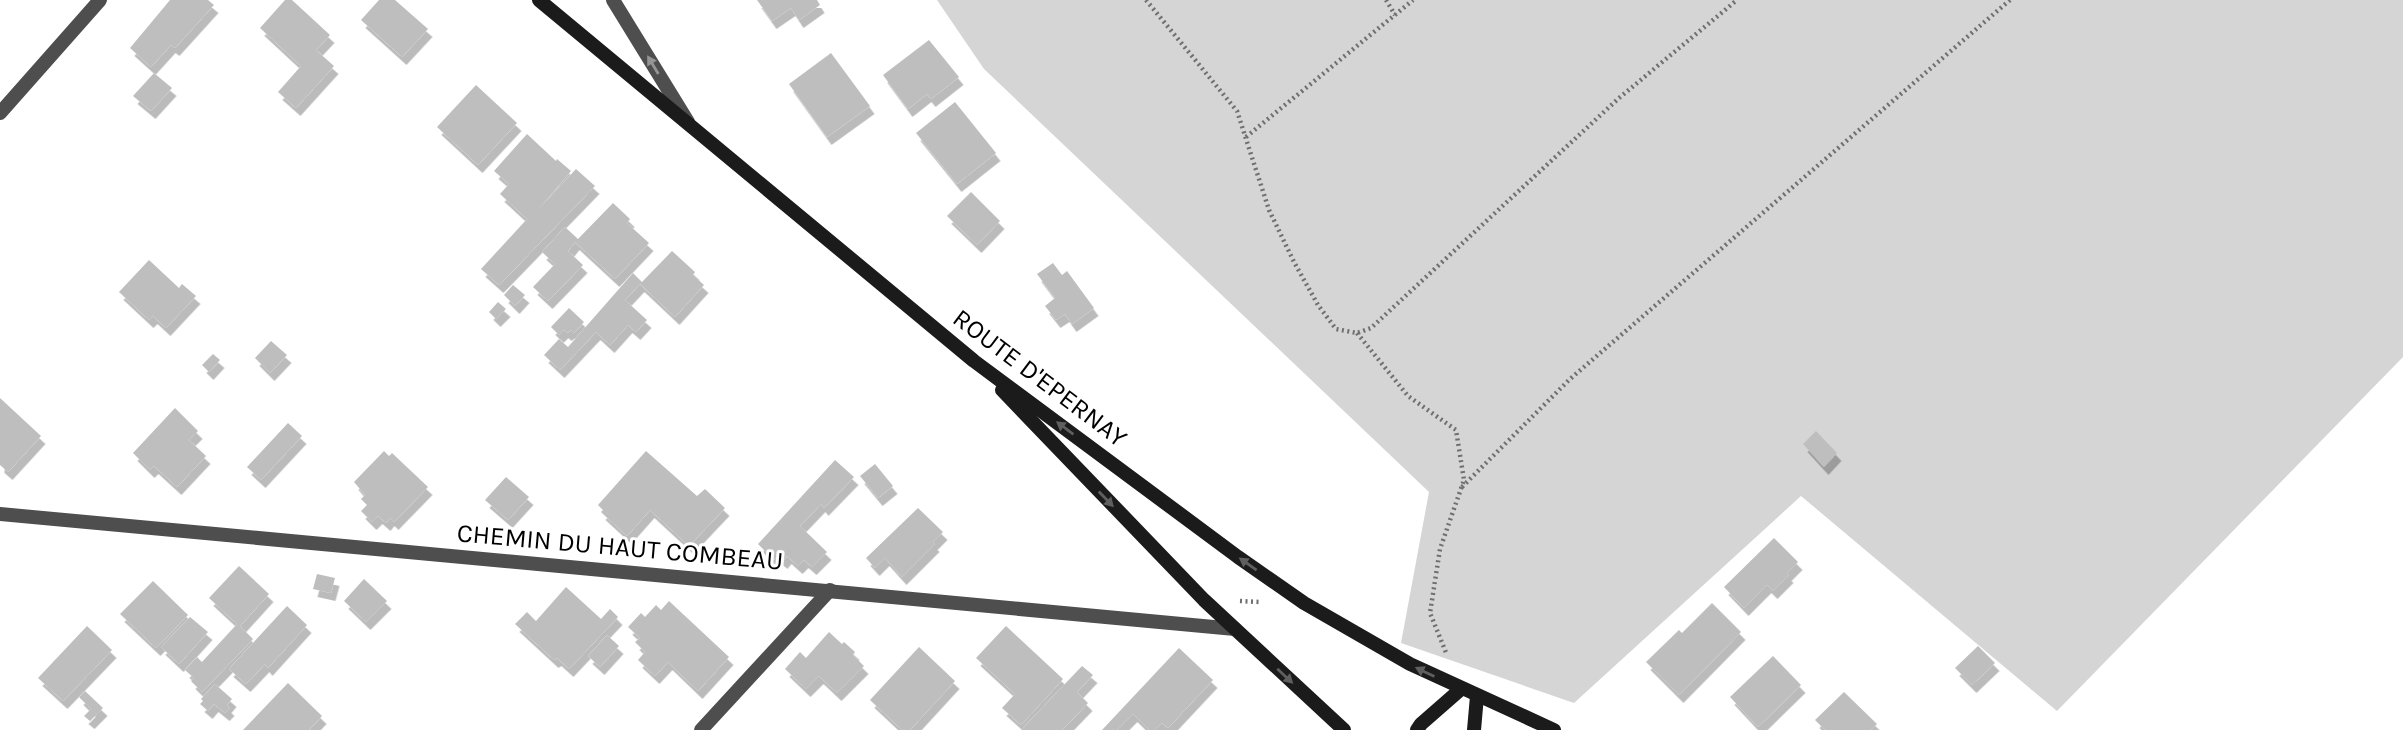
<svg xmlns="http://www.w3.org/2000/svg" width="2403" height="730" viewBox="0 0 2403 730" font-family="Karla,sans-serif">
<style>
.green{fill:#d5d5d5}
.building{fill:#bebebe;filter:url(#shadow)}
.lines{fill:none;stroke-linecap:round;stroke-linejoin:round}
.path{stroke:#707070;stroke-width:4.5;stroke-dasharray:2 3.5;stroke-linecap:butt}
.minor{stroke:#4e4e4e;stroke-width:14}
.tertiary{stroke:#4e4e4e;stroke-width:14}
.secondary{stroke:#1b1b1b;stroke-width:14}
.oneway{fill:#959595}
.oneway2{fill:#5f5f5f}
.labels{text-anchor:middle;dominant-baseline:central;stroke-width:6;stroke-linejoin:round;paint-order:stroke}
.street-label{font-size:26px;fill:#000;stroke:#fff}
</style>
<defs>
<filter id="shadow"><feDropShadow dx="4.5" dy="8" stdDeviation="0" flood-color="#0004"/></filter>
</defs>
<rect width="100%" height="100%" fill="#fff"/>
<path class="green" d="M937 0H2403V357L2057 711 1801 496 1574 703 1401 643 1429 492 984 69Z"/>
<g class="building">
<path d="M170 0H208L214 5 175 48 171 45 151 67 130 48Z"/>
<path d="M285 0H292L330 35 316 50 334 66 296 108 278 92 301 66 260 28Z"/>
<path d="M379 0H395L428 29 402 57 361 20Z"/>
<path d="M757 0H817L820 5 799 20 791 8 772 21Z"/>
<path d="M929 40 959 77 931 99 927 94 908 109 883 75Z"/>
<path d="M831 53 870 106 827 137 789 84Z"/>
<path d="M154 73 172 88 151 111 133 96Z"/>
<path d="M476 85 517 123 478 165 437 127Z"/>
<path d="M955 102 996 153 957 184 916 133Z"/>
<path d="M527 134 556 161 557 159 571 171 537 211 576 169 595 186 499 285 481 269 527 219 500 194 509 184 494 171Z"/>
<path d="M971 192 1000 221 977 245 947 216Z"/>
<path d="M613 203 630 219 627 223 649 243 615 279 575 242 568 251 583 265 548 301 533 287 555 264 542 252 565 227 578 239Z"/>
<path d="M672 251 695 272 693 275 704 285 675 317 640 284 625 300 647 320 636 332 628 325 610 345 596 332 560 370 544 355 559 339 568 347 633 273 642 282Z"/>
<path d="M149 260 179 288 182 284 196 296 166 328 153 316 149 320 119 292Z"/>
<path d="M1053 263 1062 275 1067 271 1094 308 1072 324 1065 314 1056 320 1045 306 1055 298 1037 274Z"/>
<path d="M513 285 525 295 515 306 504 295Z"/>
<path d="M498 302 506 309 496 319 489 312Z"/>
<path d="M569 308 584 322 574 333 571 330 567 333 564 330 559 335 551 327Z"/>
<path d="M271 341 287 355 270 373 255 358Z"/>
<path d="M213 354 220 360 209 372 202 365Z"/>
<path d="M0 398 41 436 8 472 0 465Z"/>
<path d="M175 408 198 431 189 440 206 456 177 487 154 466 150 470 133 453Z"/>
<path d="M288 423 302 436 261 480 247 467Z"/>
<path d="M1816 431 1837 453 1824 467 1803 444Z"/>
<path d="M384 451 389 456 392 453 428 487 394 522 390 518 386 523 378 516 372 522 361 511 367 505 361 499 365 495 354 482Z"/>
<path d="M646 451 697 496 705 489 725 508 689 546 650 510 627 536 601 512 603 510 598 505Z"/>
<path d="M835 460 854 477 824 508 821 504 800 526 827 552 812 567 804 560 798 566 787 556 783 561 777 556 774 560 758 544Z"/>
<path d="M875 464 893 486 878 498 860 476Z"/>
<path d="M506 477 529 497 508 520 485 500Z"/>
<path d="M918 508 943 532 933 542 935 544 902 577 885 558 875 568 866 558Z"/>
<path d="M1774 538 1798 562 1787 573 1789 575 1773 591 1767 585 1744 608 1724 587Z"/>
<path d="M239 566 269 594 240 626 253 639 202 692 191 681 194 678 185 670 197 657 202 662 237 624 209 598Z"/>
<path d="M317 574 335 578 331 593 313 589Z"/>
<path d="M364 579 387 601 366 622 344 601Z"/>
<path d="M153 581 188 615 156 648 120 614Z"/>
<path d="M566 587 601 619 610 609 618 617 569 669 557 658 554 660 515 624 527 612 536 621Z"/>
<path d="M669 601 729 657 698 691 668 662 655 676 638 660 645 652 635 642 640 638 628 627 641 613 645 617 656 605 661 610Z"/>
<path d="M1712 603 1741 632 1679 695 1646 662 1679 630 1682 633Z"/>
<path d="M287 606 307 625 268 668 265 664 246 684 229 669Z"/>
<path d="M190 617 208 632 179 664 161 647Z"/>
<path d="M87 626 112 650 63 701 38 678Z"/>
<path d="M1006 626 1063 679 1021 725 1002 708 1015 694 976 658Z"/>
<path d="M829 632 842 644 844 642 855 652 853 655 864 666 837 693 819 676 806 689 785 669 800 652 806 658Z"/>
<path d="M607 635 619 646 600 667 588 656Z"/>
<path d="M1978 646 1995 663 1972 685 1955 668Z"/>
<path d="M919 647 955 681 910 730H902L870 700Z"/>
<path d="M1179 648 1213 680 1168 728 1162 723 1155 730H1149L1133 714 1117 730H1102Z"/>
<path d="M1773 656 1801 685 1758 727 1730 697Z"/>
<path d="M1082 666 1093 675 1077 692 1088 703 1062 730H1021Z"/>
<path d="M288 683 322 716 309 730H243Z"/>
<path d="M215 684 232 699 227 705 230 708 225 713 214 704 208 711 200 704 203 701 201 699Z"/>
<path d="M85 691 103 708 90 721 84 716 91 709 79 697Z"/>
<path d="M1844 692 1877 724 1871 730H1825L1815 720Z"/>
</g>
<g class="lines">
<g class="path">
<path d="M1146 0 1237 111 1269 210 1294 262 1318 305 1336 329 1357 333 1371 328 1619 98 1737 0"/>
<path d="M1386 0 1395 15"/>
<path d="M1246 137 1413 0"/>
<path d="M1357 333 1408 396 1456 430 1464 480 1440 549 1430 613 1447 655"/>
<path d="M1462 487 1570 379 2010 0"/>
<path d="M1240 601 1259 602"/>
</g>
<g class="minor">
<path d="M0 113 100 0"/>
<path d="M0 514 1235 629"/>
<path d="M701 730 830 590"/>
</g>
<path class="tertiary" d="M613 0 688 122"/>
<g class="secondary">
<path d="M539 0 974 361 1238 557 1304 603 1410 664 1554 730"/>
<path d="M1002 390 1204 600 1344 730"/>
<path d="M1417 730 1421 724 1461 689"/>
<path d="M1474 730 1477 696"/>
</g>
</g>
<defs><path id="oneway-solid" d="M-6-.8H1V-3.2L6.5 0L1 3.2V.8H-6Z" transform="scale(1.75)"/></defs>
<use class="oneway" href="#oneway-solid" transform="translate(653 65) rotate(-121)"/>
<g class="oneway2">
<use href="#oneway-solid" transform="translate(1065 428) rotate(-143)"/>
<use href="#oneway-solid" transform="translate(1106 499) rotate(46)"/>
<use href="#oneway-solid" transform="translate(1248 564) rotate(-145)"/>
<use href="#oneway-solid" transform="translate(1425 672) rotate(-154)"/>
<use href="#oneway-solid" transform="translate(1285 676) rotate(43)"/>
</g>
<g class="labels">
<g class="street-label">
<text transform="translate(1040 378) rotate(37)">ROUTE D'EPERNAY</text>
<text transform="translate(620 547) rotate(5)">CHEMIN DU HAUT COMBEAU</text>
</g>
</g>
</svg>
